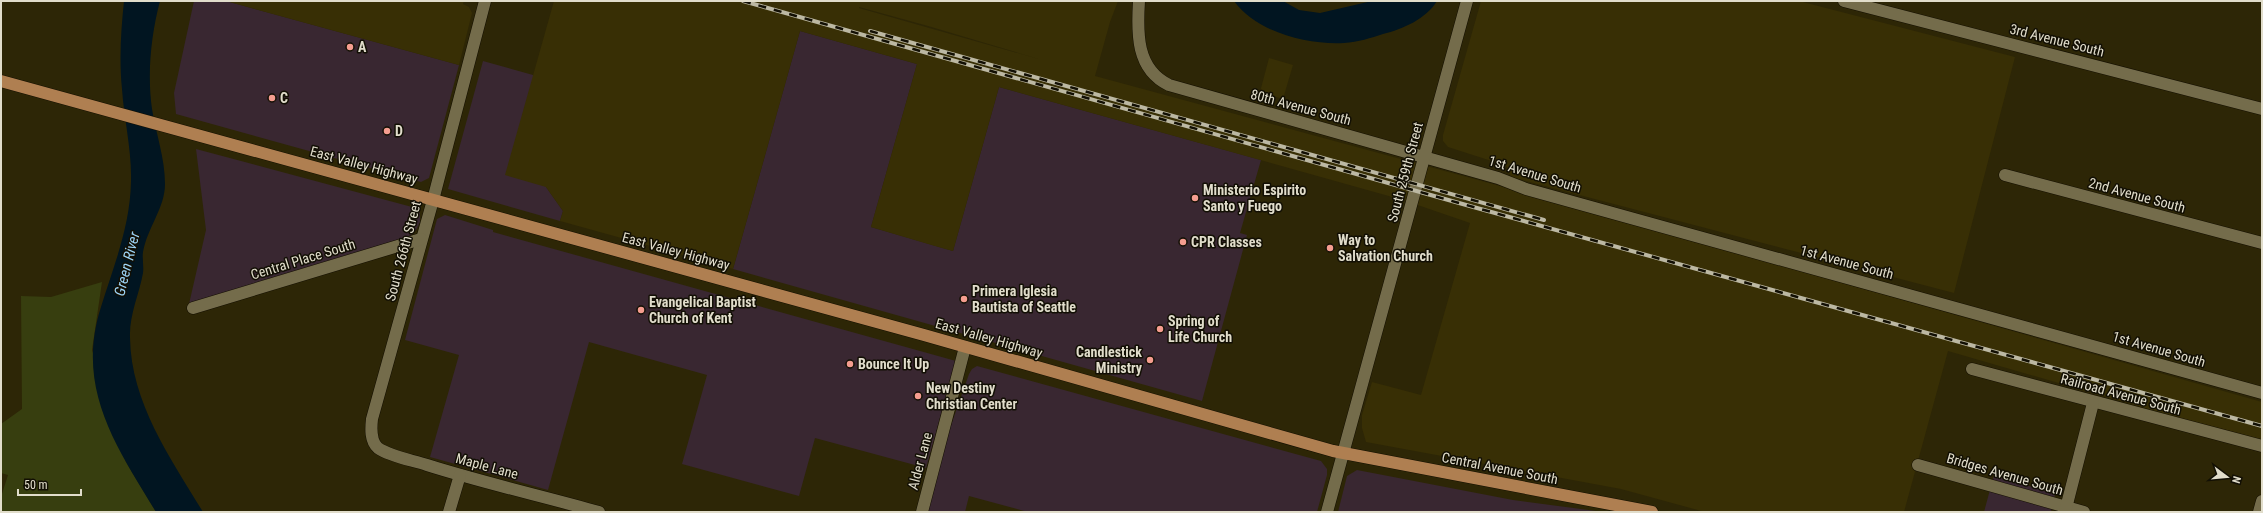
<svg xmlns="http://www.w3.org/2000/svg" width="2263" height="513" viewBox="0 0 2263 513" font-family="'Roboto Condensed',sans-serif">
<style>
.commercial{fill:#392731}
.built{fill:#382f05;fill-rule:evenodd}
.green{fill:#373e0f}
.water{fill:#011521}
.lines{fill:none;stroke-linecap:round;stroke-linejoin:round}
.minor-casing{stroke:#140f00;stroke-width:13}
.major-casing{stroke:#140f00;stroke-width:13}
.minor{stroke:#746c4b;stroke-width:12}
.major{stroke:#af7f51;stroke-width:12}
.rail-casing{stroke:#bcb8a3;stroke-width:4}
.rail{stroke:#120f04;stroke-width:2.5;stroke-dasharray:8;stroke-linecap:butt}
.poi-dot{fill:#f59d8f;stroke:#120f04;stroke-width:1.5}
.labels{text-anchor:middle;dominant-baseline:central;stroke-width:3;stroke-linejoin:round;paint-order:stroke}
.street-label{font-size:14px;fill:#e1ddcb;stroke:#120f04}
.poi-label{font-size:14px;font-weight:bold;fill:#e1ddcb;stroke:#120f04;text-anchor:start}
.water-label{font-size:15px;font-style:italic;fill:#9dd5f8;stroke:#120f04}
</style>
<rect width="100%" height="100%" fill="#2d2606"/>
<g class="commercial">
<path d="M194 1H226L459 65 429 178 421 182 176 114 174 93Z"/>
<path d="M800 31 917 64 871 227 953 251 999 87 1261 160 1240 233 1247 235 1202 401 733 269Z"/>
<path d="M483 61 533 75 546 187 563 211 560 221 448 189Z"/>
<path d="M196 149 412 207 420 213V222L416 230 410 236 189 304 206 230Z"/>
<path d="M445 215 493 230V232L956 361 926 468 815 438 799 496 682 464 707 375 589 342 548 490 430 457 459 355 405 340 437 219Z"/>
<path d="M977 366 1321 461 1327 469V475L1317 512H1028L969 496 965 512H927L949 431 969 374 972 369Z"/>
<path d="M1357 470 1513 500 1596 511 1338 512 1347 476Z"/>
<path d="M1994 475 2055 494 2051 512H1984Z"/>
</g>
<g class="built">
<path d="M226 1H464L463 4 469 7 472 13 459 65Z"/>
<path d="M554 1H1118L1110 22 1095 76 1511 189 2262 402V442L1948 351 1904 512H1705L1621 489 1366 442 1362 428V415L1372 382 1421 395 1470 223 1403 200 999 87 953 251 935 246 871 227 917 64 800 31 733 269 560 221 563 211 546 187 505 175ZM859 7 928 26 1042 60 859 8Z"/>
<path d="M1481 1H1799L2015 57 1954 293 1511 177 1503 158 1501 164 1448 147 1443 141V135Z"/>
<path d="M1269 58 1293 65 1283 99 1260 92Z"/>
</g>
<path class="green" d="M102 282 92 350 126 462 156 512H1V497L8 475 1 473V424L22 409 21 296 51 297Z"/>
<g class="water">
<path d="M124 1H160C151 35 147 74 152 109 156 134 165 158 165 184 165 208 147 228 143 252 142 259 144 266 143 273 139 295 129 315 130 338 131 403 171 459 203 512H156C116 446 75 388 101 307 114 265 130 227 131 182 132 151 124 119 122 89 119 59 121 30 124 1Z"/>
<path d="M1234 1H1283L1299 10 1320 13 1372 1H1437C1426 19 1403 29 1383 34 1371 38 1358 42 1344 43 1307 45 1256 32 1234 1Z"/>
</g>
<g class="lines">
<defs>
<g id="minor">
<path d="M485 1 433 200 372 419C371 428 370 441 378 448 391 457 412 460 427 465 484 483 542 496 599 512"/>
<path d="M1139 1C1137 33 1136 69 1169 85L1498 178 1526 189 2262 393"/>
<path d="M1844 1 2262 109"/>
<path d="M2005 175 2262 243"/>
<path d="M193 308 421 239"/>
<path d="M1972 369 2262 446"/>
<path d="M1918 465 2084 512"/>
<path d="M449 512 460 475"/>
<path d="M922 512 965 347"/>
<path d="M1327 512 1467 1"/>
<path d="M2065 512 2093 403"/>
<path d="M2259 512 2262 501"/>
</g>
<path id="major" d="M1 81 924 335 1333 451 1652 512"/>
</defs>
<use href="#minor" class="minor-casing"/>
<use href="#major" class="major-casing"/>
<use href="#minor" class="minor"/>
<use href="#major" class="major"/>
<defs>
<g id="rail">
<path d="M743 1 1459 203 2262 426"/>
<path d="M870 31 1544 220"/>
</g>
</defs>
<use href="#rail" class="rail-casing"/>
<use href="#rail" class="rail"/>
</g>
<g class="poi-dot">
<circle cx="350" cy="47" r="4"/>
<circle cx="272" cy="98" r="4"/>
<circle cx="387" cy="131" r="4"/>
<circle cx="1195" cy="198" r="4"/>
<circle cx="1183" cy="242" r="4"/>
<circle cx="1330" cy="248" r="4"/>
<circle cx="964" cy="299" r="4"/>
<circle cx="641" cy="310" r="4"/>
<circle cx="1160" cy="329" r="4"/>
<circle cx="1150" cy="360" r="4"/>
<circle cx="850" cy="364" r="4"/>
<circle cx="918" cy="396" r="4"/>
</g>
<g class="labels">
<g class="street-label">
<text transform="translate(2057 40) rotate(14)">3rd Avenue South</text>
<text transform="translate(1301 107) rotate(15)">80th Avenue South</text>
<text transform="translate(364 165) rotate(15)">East Valley Highway</text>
<text transform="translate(1405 172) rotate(-75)">South 259th Street</text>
<text transform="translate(1535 174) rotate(17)">1st Avenue South</text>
<text transform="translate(2137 195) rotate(15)">2nd Avenue South</text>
<text transform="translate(403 251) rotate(-75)">South 266th Street</text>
<text transform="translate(676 251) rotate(15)">East Valley Highway</text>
<text transform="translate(303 259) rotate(-17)">Central Place South</text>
<text transform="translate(1847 262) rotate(15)">1st Avenue South</text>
<text transform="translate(989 338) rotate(16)">East Valley Highway</text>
<text transform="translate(2159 349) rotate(16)">1st Avenue South</text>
<text transform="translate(2121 394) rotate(15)">Railroad Avenue South</text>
<text transform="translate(920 461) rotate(-75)">Alder Lane</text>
<text transform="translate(487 466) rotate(15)">Maple Lane</text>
<text transform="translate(1500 468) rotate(11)">Central Avenue South</text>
<text transform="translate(2005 474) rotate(16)">Bridges Avenue South</text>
</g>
<g class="poi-label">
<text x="358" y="47">A</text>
<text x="280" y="98">C</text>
<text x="395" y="131">D</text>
<text x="1203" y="190">Ministerio Espirito<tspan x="1203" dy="16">Santo y Fuego</tspan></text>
<text x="1338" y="240">Way to<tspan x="1338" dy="16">Salvation Church</tspan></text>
<text x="1191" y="242">CPR Classes</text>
<text x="972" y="291">Primera Iglesia<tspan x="972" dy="16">Bautista of Seattle</tspan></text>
<text x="649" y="302">Evangelical Baptist<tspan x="649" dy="16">Church of Kent</tspan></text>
<text x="1168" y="321">Spring of<tspan x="1168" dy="16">Life Church</tspan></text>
<text x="1142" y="352" text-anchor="end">Candlestick<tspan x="1142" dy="16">Ministry</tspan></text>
<text x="858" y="364">Bounce It Up</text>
<text x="926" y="388">New Destiny<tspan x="926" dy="16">Christian Center</tspan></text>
</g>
<g class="water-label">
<text transform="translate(127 264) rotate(-76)">Green River</text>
</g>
</g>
<rect width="2263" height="513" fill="none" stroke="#e1ddcb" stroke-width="4"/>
<g transform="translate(2227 477) rotate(106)" stroke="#120f04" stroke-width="3" paint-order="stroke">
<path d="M0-3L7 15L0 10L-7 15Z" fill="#e1ddcb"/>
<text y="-6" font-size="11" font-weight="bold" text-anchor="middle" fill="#e1ddcb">N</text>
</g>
<path d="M18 489v6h63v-6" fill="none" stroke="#e1ddcb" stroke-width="2"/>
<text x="24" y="489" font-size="12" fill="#e1ddcb" stroke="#120f04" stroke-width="3" paint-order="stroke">50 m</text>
</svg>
